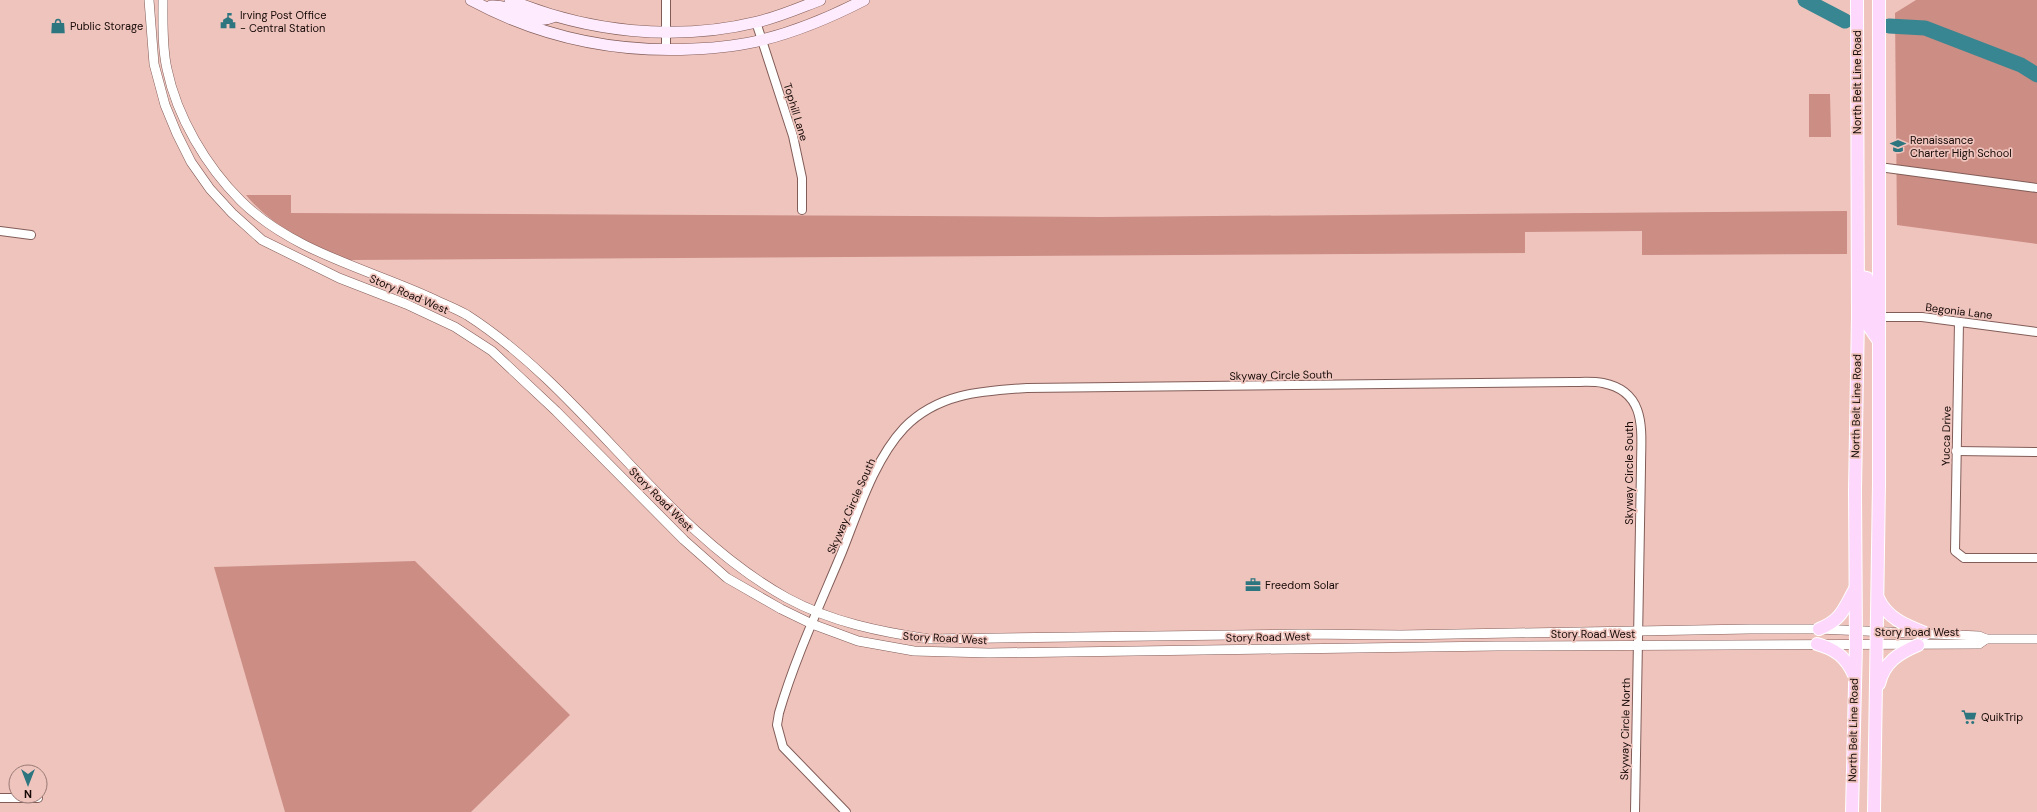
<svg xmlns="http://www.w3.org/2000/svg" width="2037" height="812" viewBox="0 0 2037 812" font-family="'DM Sans',sans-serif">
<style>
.green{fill:#cb8d84}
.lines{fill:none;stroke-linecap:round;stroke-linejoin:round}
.river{stroke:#388691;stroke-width:15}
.minor-casing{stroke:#825d58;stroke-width:10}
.tertiary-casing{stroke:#825d58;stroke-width:10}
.secondary-casing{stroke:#825d58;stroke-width:12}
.primary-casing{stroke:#fff;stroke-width:14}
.minor{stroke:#fff;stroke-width:8}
.tertiary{stroke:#fff;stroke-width:9}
.secondary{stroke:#feebfe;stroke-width:11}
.primary{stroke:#fed7fc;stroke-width:12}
.labels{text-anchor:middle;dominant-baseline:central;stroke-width:3.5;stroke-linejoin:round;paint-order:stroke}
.poi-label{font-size:11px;fill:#150806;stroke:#efc4bd;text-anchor:start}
.street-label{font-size:11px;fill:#150806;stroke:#efc4bd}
</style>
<rect width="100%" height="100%" fill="#efc4bd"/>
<g class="green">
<path d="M1916 0H2037V244L1897 225 1895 13Z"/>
<path d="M1809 94H1830L1831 137H1809Z"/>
<path d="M246 195H291V213L1101 217 1847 211V254L1642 255V231L1525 232V253L349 260C312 245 272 227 246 195Z"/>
<path d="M415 561 570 715 471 812H285L214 567Z"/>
</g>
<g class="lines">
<g class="river">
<path d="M1805 0 1845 21"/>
<path d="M1889 26 1925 28 2021 65 2037 75"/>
</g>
<defs>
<g id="minor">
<path d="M666 0V50"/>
<path d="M756 22 793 136 802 178V210"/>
<path d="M1879 167 2037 188"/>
<path d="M0 231 31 235"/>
<path d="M1879 317H1922L2037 332"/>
<path d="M1959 322 1955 551 1964 558H2037"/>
<path d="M1956 451 2037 452"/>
<path d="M0 798H38"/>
<path d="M846 812 783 747 777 725 779 713C795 658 820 605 842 552 858 512 874 460 904 428 938 393 982 391 1027 388L1572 382C1582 382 1593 381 1603 383 1648 392 1641 432 1641 467L1635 812"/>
</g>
<g id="tertiary">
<path d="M149 0 154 64 165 105 177 134 191 162 210 189 232 213 262 240 339 278 406 304 455 327 492 351 556 411 684 540 727 578 781 609 812 624 858 641 914 651 989 653 1497 646 1979 644 1986 639"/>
<path d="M163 0C163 22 162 47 167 69 177 117 206 166 241 201 292 251 365 268 429 297 441 303 455 308 467 315 588 393 661 528 787 598 831 622 881 632 929 639L1303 634 1401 635 1750 629H1819L1979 636 1986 639H2037"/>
</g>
<g id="secondary">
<path d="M471 0C540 37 614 53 693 49 717 48 739 46 762 40 798 31 831 17 864 0"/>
<path d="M510 0C587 32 675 42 757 22 779 17 799 8 820 0"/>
<path d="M489 8 491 6C515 4 529 27 553 17"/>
</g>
<g id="primary">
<path d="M1858 276 1867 278 1868 325 1879 341"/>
<path d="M1878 598C1887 618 1905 625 1925 633"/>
<path d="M1819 629C1842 620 1844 608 1855 589"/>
<path d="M1817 644C1835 649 1846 657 1854 675"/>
<path d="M1879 684C1884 662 1899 653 1918 645"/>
<path d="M1852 812 1856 644 1855 490 1858 316 1857 0"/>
<path d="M1874 812 1879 484V0"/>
</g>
</defs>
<use href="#minor" class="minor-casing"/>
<use href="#tertiary" class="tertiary-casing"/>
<use href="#secondary" class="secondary-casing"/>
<use href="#primary" class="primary-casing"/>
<use href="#minor" class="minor"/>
<use href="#tertiary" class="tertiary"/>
<use href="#secondary" class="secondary"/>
<use href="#primary" class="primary"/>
</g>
<defs>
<symbol id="civic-bare" viewBox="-9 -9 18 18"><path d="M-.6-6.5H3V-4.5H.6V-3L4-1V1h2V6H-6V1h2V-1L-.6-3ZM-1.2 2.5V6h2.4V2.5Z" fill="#2d757f" stroke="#efc4bd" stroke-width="2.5" paint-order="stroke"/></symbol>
<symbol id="shop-bare" viewBox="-9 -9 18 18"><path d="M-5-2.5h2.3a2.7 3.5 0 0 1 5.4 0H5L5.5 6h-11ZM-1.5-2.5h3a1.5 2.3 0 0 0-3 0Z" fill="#2d757f" stroke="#efc4bd" stroke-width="2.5" paint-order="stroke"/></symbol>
<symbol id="school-bare" viewBox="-9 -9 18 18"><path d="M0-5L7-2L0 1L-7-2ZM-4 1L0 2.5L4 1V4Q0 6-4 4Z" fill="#2d757f" stroke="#efc4bd" stroke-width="2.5" paint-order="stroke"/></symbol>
<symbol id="office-bare" viewBox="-9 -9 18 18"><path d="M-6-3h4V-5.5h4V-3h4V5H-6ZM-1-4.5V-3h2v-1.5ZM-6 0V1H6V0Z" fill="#2d757f" stroke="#efc4bd" stroke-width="2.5" paint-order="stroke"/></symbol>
<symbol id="supermarket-bare" viewBox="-9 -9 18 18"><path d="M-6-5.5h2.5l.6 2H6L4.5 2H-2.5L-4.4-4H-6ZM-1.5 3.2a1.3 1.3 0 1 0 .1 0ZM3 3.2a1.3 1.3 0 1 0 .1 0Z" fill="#2d757f" stroke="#efc4bd" stroke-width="2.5" paint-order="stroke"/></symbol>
</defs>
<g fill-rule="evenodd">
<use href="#civic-bare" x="217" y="10" width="22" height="22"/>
<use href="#shop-bare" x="47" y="15" width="22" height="22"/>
<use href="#school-bare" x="1887" y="135" width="22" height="22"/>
<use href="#office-bare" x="1242" y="574" width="22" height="22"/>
<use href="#supermarket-bare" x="1958" y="706" width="22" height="22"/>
</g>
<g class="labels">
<g class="poi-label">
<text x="240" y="15">Irving Post Office<tspan x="240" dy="13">- Central Station</tspan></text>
<text x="70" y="26">Public Storage</text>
<text x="1910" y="140">Renaissance<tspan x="1910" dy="13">Charter High School</tspan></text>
<text x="1265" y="585">Freedom Solar</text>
<text x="1981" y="717">QuikTrip</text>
</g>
<g class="street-label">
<text transform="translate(1857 82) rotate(-90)">North Belt Line Road</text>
<text transform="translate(796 112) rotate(73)">Tophill Lane</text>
<text transform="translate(409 294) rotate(23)">Story Road West</text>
<text transform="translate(1959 311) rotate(7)">Begonia Lane</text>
<text transform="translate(1281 375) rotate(-1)">Skyway Circle South</text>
<text transform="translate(1856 406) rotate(-89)">North Belt Line Road</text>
<text transform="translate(1946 436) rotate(-89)">Yucca Drive</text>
<text transform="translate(1629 473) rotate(-90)">Skyway Circle South</text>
<text transform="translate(661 499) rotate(45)">Story Road West</text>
<text transform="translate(851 506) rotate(-66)">Skyway Circle South</text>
<text x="1917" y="632">Story Road West</text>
<text x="1593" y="634">Story Road West</text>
<text transform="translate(1268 637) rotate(-1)">Story Road West</text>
<text transform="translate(945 638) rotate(3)">Story Road West</text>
<text transform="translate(1625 729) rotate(-89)">Skyway Circle North</text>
<text transform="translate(1853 730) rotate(-89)">North Belt Line Road</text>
</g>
</g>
<g transform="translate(28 784) rotate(180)"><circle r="19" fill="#efc4bd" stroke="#987974"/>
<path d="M0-3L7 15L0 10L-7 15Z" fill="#2d757f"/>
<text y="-6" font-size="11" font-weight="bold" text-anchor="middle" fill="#150806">N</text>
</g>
</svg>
